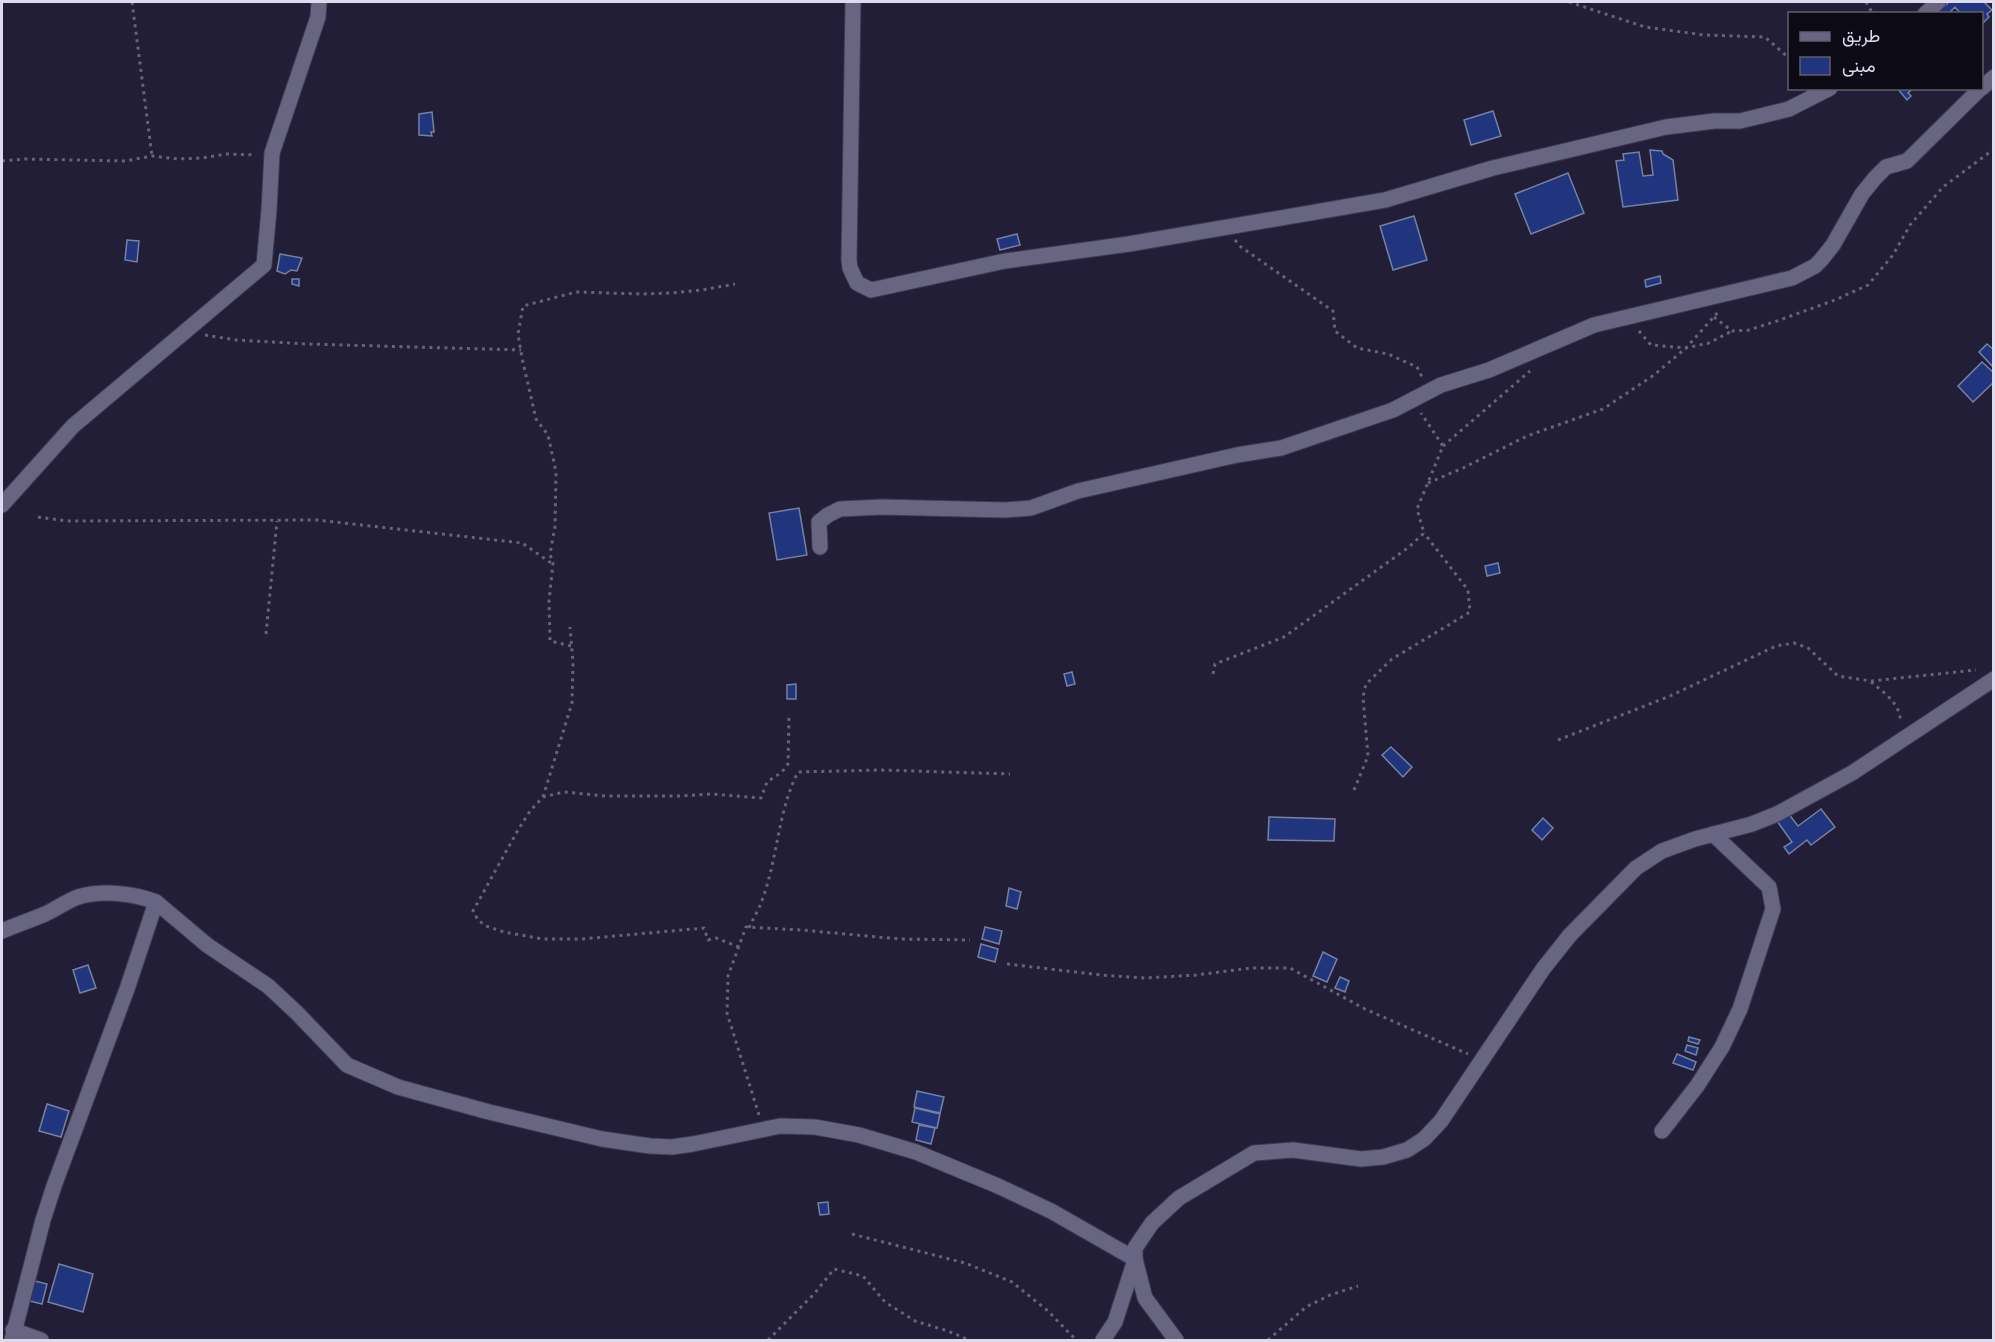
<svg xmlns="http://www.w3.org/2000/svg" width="1995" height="1342" viewBox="0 0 1995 1342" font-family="'Sofia Sans Condensed',Vazirmatn,sans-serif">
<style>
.building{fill:#20357e;stroke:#7582a0;stroke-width:1.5}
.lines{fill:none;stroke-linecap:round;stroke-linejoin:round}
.minor-casing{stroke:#3e3a50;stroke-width:17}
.path{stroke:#66637a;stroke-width:3;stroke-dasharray:3 4.5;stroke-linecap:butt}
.minor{stroke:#686583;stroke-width:15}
</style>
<rect width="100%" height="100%" fill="#221e38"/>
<g class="building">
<path d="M1949 2H1984L1992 10 1987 14 1989 17 1982 24V14H1961L1955 7 1948 14H1932L1940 10Z"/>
<path d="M1897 88H1913L1908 93 1911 96 1907 100Z"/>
<path d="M1493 111 1501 136 1471 145 1464 120Z"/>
<path d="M432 112 434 132H431L432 136 419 135V114Z"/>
<path d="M1650 150 1662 151 1663 154 1673 160 1678 200 1623 207 1616 161 1624 160 1623 154 1639 152 1643 176 1653 175Z"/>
<path d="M1568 173 1584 213 1531 234 1515 194Z"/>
<path d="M1414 216 1427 260 1393 270 1380 226Z"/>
<path d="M1017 234 1020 245 1000 250 997 239Z"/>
<path d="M127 240 139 241 137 262 125 260Z"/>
<path d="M280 254 302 258 297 271 291 270 285 274 277 271Z"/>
<path d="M1660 276 1661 283 1646 287 1645 280Z"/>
<path d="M292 279H299V286L292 284Z"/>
<path d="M1987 344 1994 350V368L1979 352Z"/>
<path d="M1982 362 1994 373V382L1973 402 1958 386Z"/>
<path d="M799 508 807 555 777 560 769 513Z"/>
<path d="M1498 563 1500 573 1487 576 1485 566Z"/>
<path d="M1072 672 1075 684 1067 686 1064 674Z"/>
<path d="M796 684V699H787V685Z"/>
<path d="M1391 747 1412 767 1403 777 1382 755Z"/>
<path d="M1821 809 1835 827 1811 845 1807 840 1789 854 1784 847 1792 842 1777 821 1788 813 1798 826Z"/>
<path d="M1269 817 1335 819 1334 841 1268 840Z"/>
<path d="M1543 818 1553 828 1542 840 1532 830Z"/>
<path d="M1009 888 1021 892 1017 909 1006 906Z"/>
<path d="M985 927 1002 931 999 944 982 939Z"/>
<path d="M981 944 998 949 995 962 978 957Z"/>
<path d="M1323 952 1337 959 1327 982 1313 976Z"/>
<path d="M88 965 96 988 80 993 73 970Z"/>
<path d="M1340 977 1349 981 1345 992 1335 988Z"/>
<path d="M1689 1037 1700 1040 1698 1044 1688 1041Z"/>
<path d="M1687 1045 1698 1048 1696 1055 1685 1051Z"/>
<path d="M1677 1054 1696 1062 1693 1070 1673 1063Z"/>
<path d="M917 1091 944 1097 940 1113 914 1107Z"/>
<path d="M47 1104 69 1111 61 1137 39 1131Z"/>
<path d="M915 1108 940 1114 937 1128 912 1122Z"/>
<path d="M919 1125 935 1128 931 1144 916 1140Z"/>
<path d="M828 1202 829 1214 820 1215 818 1203Z"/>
<path d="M59 1264 93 1274 83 1312 48 1302Z"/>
<path d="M31 1280 47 1284 42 1304 26 1300Z"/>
</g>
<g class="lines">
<defs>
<g id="minor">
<path d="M853 2 849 260 850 268 857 283 871 290 1005 261 1129 244 1385 200 1493 168 1666 127 1715 121H1740L1789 109 1830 88"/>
<path d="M1925 14 1938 2"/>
<path d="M1982 88 1994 77"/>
<path d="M2 505 73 426 264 265 269 210 272 153 318 17 319 2"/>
<path d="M820 547 819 522 828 515 840 509 882 507 1005 510 1031 508 1078 491 1237 455 1281 448 1393 410 1441 385 1489 370 1594 325 1792 278 1815 266 1821 260 1833 245 1862 194 1875 178 1886 167 1907 161 1981 88"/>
<path d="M2 931C16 925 31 920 45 914 56 909 67 901 78 897 102 890 133 893 156 902L207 945 268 986 297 1013 347 1065 398 1087 489 1112 602 1139 650 1146 672 1147 693 1144 780 1126 815 1127 859 1135 916 1152 998 1186 1051 1211 1135 1259"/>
<path d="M1662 1131 1697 1086 1722 1047 1740 1009 1773 909 1769 887 1713 834"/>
<path d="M13 1330 41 1340"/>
<path d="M12 1340 43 1220 54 1186 127 989 156 902"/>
<path d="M1103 1340 1115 1322 1135 1260"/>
<path d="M1176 1340 1145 1298 1135 1259V1248L1152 1223 1179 1198 1254 1153 1293 1150 1361 1159 1383 1157 1407 1150 1424 1139 1441 1121 1543 969 1570 935 1636 868 1662 851 1695 839 1752 824 1777 814 1852 773 1994 679"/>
</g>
</defs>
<use href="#minor" class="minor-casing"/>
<g class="path">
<path d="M132 2 152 156"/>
<path d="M1569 2 1645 27 1704 35 1765 37 1790 59"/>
<path d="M1866 2 1873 14"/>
<path d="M2 161 25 159 125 161 152 156 178 159 202 158 227 154 256 155"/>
<path d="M1235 240 1241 247 1333 311 1335 331 1357 348 1388 354 1417 367 1423 379"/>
<path d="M1714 317 1732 331 1749 330 1777 321 1835 300 1868 285 1893 255 1910 225 1943 187 1994 149"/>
<path d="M1639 331 1651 345 1686 348 1709 343 1732 331"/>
<path d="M205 335 236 340 307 344 521 350"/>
<path d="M1443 446 1530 371"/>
<path d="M1428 483 1463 468 1527 436 1603 409 1654 375 1686 348 1719 311"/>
<path d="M38 517 67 521 317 520 522 543 551 563"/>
<path d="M266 634 277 521"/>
<path d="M571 646 550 641 549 601 553 564 550 554 555 527 556 472 548 435 536 419 522 358 518 334 523 306 576 292 641 294 671 293 702 290 735 284"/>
<path d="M1213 674 1215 664 1284 637 1409 547 1424 533 1417 509 1443 446 1421 413"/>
<path d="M1871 682C1883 692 1902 704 1900 723"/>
<path d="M1558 740 1670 696 1776 646 1794 643 1808 648 1838 676 1871 681 1976 670"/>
<path d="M1354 790 1368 756 1363 697 1366 684 1392 659 1470 612 1468 590 1424 533"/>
<path d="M543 797 572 703 573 663 570 627"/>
<path d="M749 928C753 919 758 911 761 903 778 860 777 813 798 772L880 770 1010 774"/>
<path d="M739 947 716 938 708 940 704 928 582 939H543L504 932 486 926 478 920 473 911 518 830 530 811 543 797 564 792 605 796H681L711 794 761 798 767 782 782 772 788 764 789 715"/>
<path d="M1007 964 1101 975 1145 978 1196 975 1251 968H1290L1365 1009 1468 1054"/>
<path d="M759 1115 727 1013 728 976 746 927 801 930 900 939 970 940"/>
<path d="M852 1234 965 1263 1012 1282 1048 1311 1076 1340"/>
<path d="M768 1340 814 1294 834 1269 863 1276 885 1302 915 1321 948 1331 969 1340"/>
<path d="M1268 1340 1306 1307 1330 1295 1358 1286"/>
</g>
<use href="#minor" class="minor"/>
</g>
<rect width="1995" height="1342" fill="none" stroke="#dddbed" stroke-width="6"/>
<rect x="1788" y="12" width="195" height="78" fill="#0c0a15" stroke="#605e6b" stroke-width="1.5"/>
<rect x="1800" y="32" width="30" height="9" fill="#686583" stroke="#605e6b" stroke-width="1.5"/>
<text x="1842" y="42" font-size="18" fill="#dddbed">طريق</text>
<rect x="1800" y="57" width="30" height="18" fill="#20357e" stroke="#605e6b" stroke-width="1.5"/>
<text x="1842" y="72" font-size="18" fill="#dddbed">مبنى</text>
</svg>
